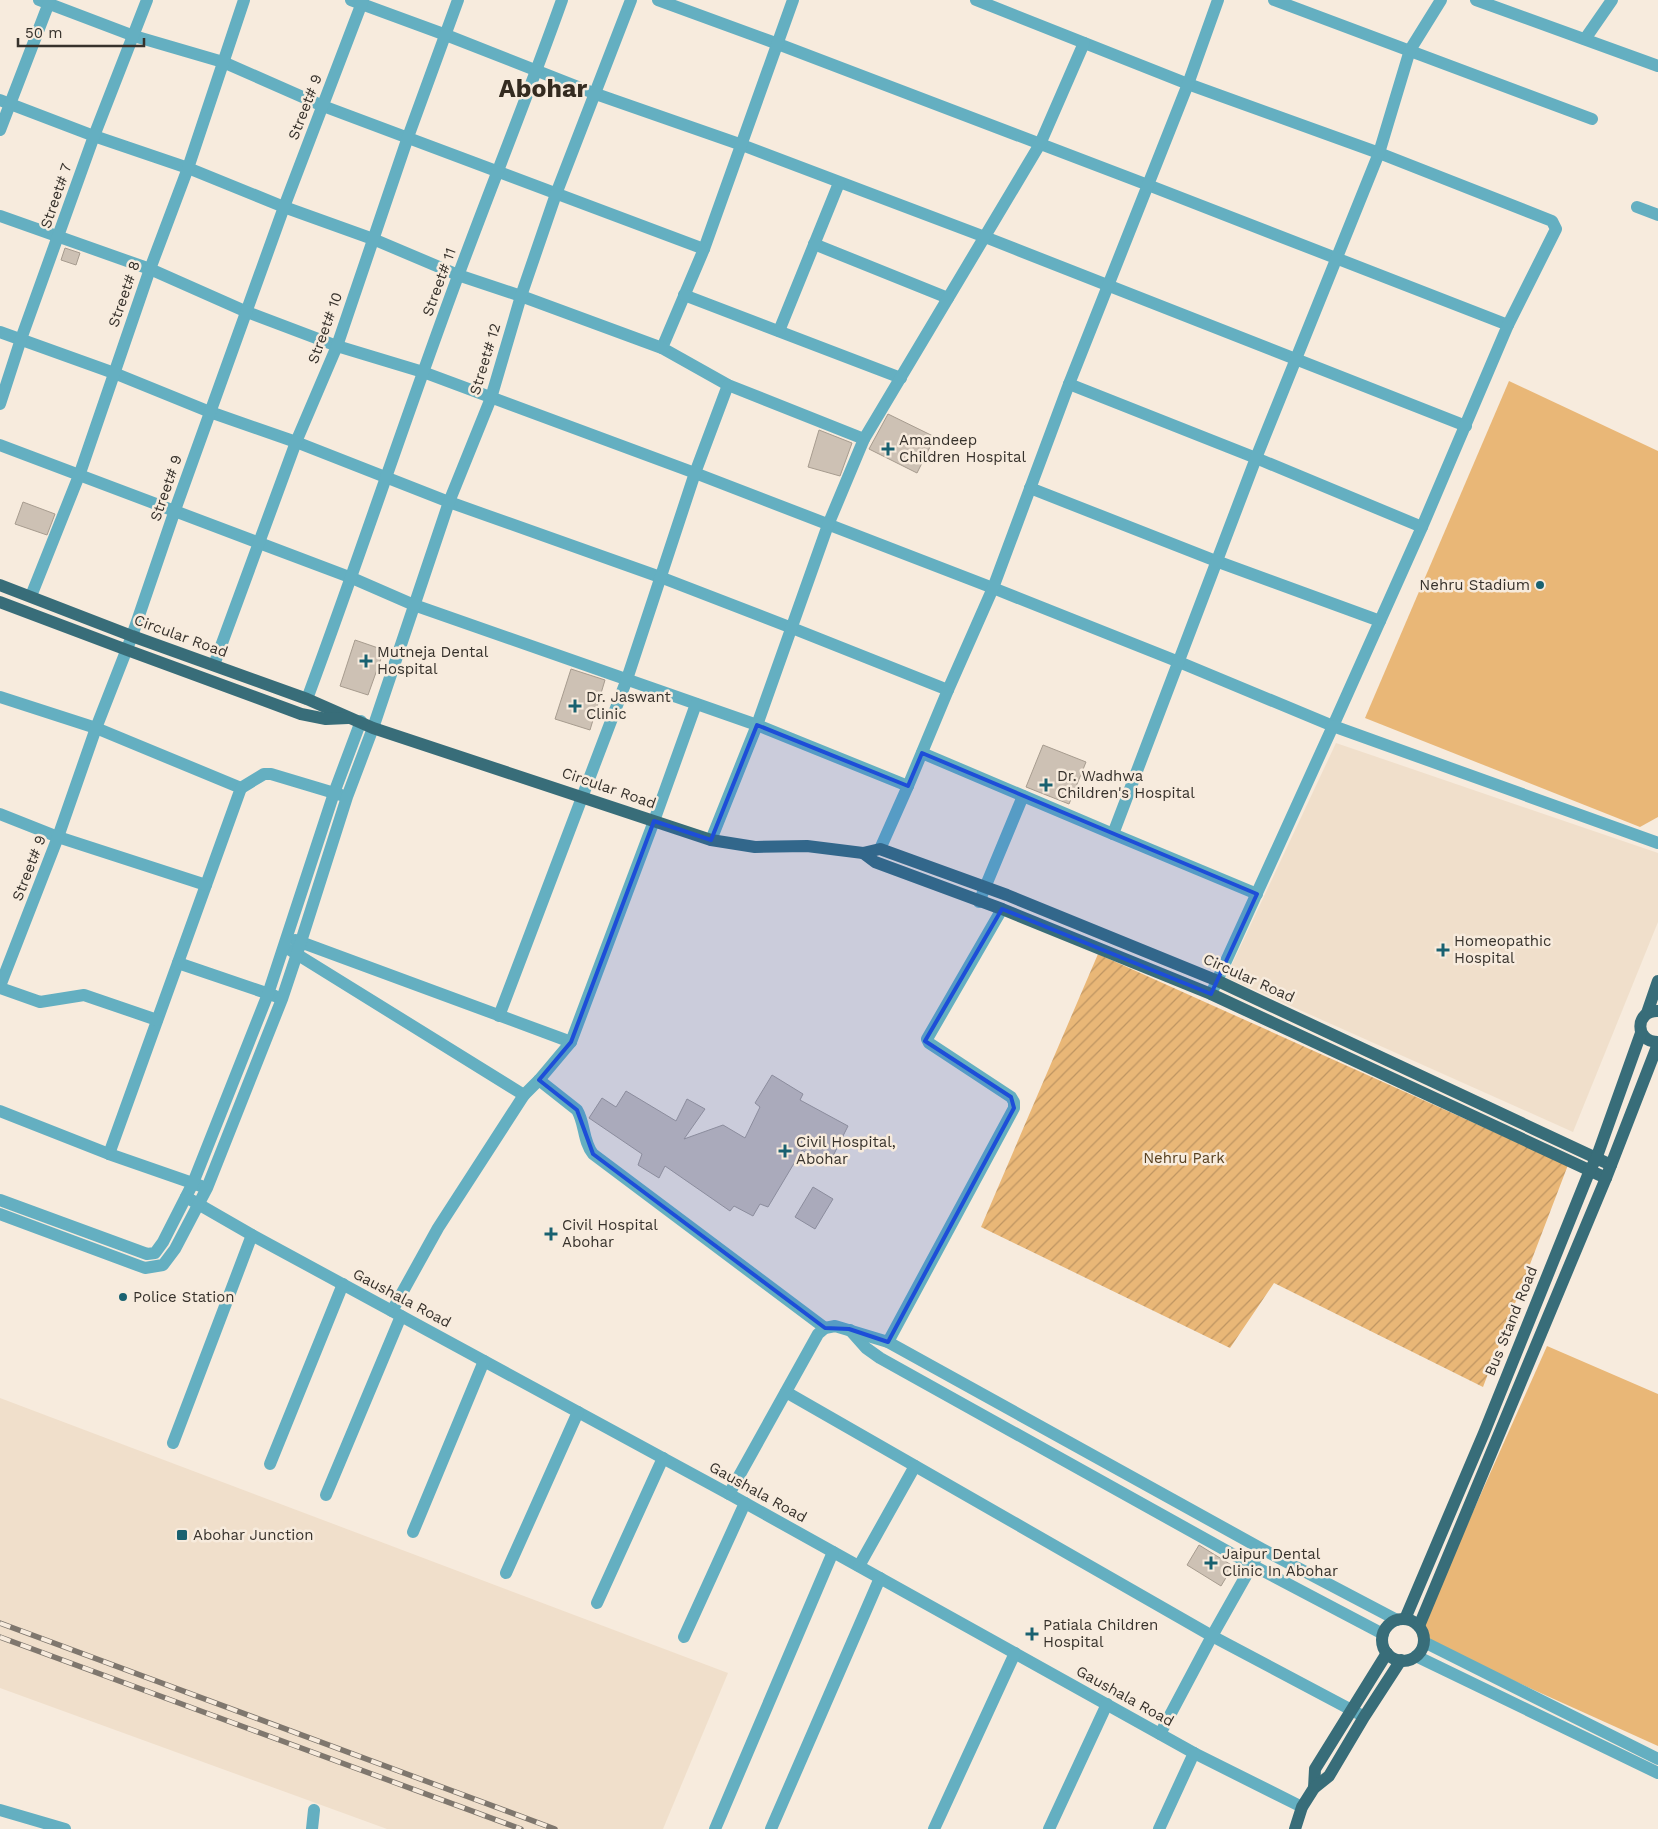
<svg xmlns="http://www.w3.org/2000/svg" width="1658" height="1829" viewBox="0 0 1658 1829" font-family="'Work Sans',sans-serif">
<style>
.built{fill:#f0dfcb}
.park{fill:#e9b777}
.garden{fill:url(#garden-furrows)}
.building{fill:#cdc1b4;stroke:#a79c8f}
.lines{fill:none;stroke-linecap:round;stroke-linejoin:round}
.minor{stroke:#64afc1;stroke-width:12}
.major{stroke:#386d79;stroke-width:12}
.rail-casing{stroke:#7f776e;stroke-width:5.5}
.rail{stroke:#f7ebdd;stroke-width:4;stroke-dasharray:11;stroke-linecap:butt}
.marked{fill:#1d4ed8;fill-opacity:0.2;stroke:#1d4ed8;stroke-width:4;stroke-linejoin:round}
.poi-dot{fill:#196170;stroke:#f7ebdd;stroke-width:2}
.labels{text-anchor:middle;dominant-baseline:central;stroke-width:5;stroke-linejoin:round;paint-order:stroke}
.street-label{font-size:15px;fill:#37322c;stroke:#f7ebdd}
.poi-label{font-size:15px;fill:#37322c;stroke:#f7ebdd;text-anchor:start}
.park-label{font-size:15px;fill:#58401f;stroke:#f7ebdd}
.town-label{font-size:25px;font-weight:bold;fill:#342b20;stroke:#f7ebdd}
</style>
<defs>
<pattern id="garden-furrows" width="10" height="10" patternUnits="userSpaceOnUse" patternTransform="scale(1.25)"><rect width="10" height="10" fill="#e9b777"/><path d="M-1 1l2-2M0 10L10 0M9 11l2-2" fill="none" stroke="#be9562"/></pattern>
</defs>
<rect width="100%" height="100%" fill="#f7ebdd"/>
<g class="built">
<path d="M1336 743 1658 853V922L1573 1132 1226 977Z"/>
<path d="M0 1398 728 1673 663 1829H387L0 1688Z"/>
</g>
<g class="park">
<path d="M1509 381 1658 451V817L1640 827 1365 718Z"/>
<path d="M1547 1346 1658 1394V1746L1417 1637Z"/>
</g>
<path class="garden" d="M1098 954 1568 1165 1483 1387 1274 1283 1230 1348 981 1227Z"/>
<g class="building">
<path d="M65 248 80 253 76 265 61 260Z"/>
<path d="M888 414 935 437 917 473 869 449Z"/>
<path d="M819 430 852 443 840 476 808 467Z"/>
<path d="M23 502 55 514 47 535 15 524Z"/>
<path d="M355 640 384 650 368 695 340 686Z"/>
<path d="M571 669 605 680 590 730 555 719Z"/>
<path d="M1043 745 1086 762 1069 804 1026 787Z"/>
<path d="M772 1075 803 1094 800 1100 848 1126 828 1166 802 1150 768 1207 760 1204 753 1216 734 1206 730 1211 665 1166 659 1178 638 1165 642 1154 589 1118 602 1098 616 1107 626 1091 676 1121 687 1099 705 1109 684 1139 723 1125 745 1138 760 1107 755 1103Z"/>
<path d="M813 1187 833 1199 815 1229 795 1217Z"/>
<path d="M1199 1545 1233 1566 1221 1586 1187 1565Z"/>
</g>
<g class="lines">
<g class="minor">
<path d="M39 0 134 36 223 62 323 106 704 249"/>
<path d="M351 0 446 35 596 94 742 145 985 237 1466 426"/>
<path d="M658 0 778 44 1148 185 1508 325"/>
<path d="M793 0 704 249 662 348 728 385 864 439"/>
<path d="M1274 0 1592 119"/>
<path d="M1476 0 1658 66"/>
<path d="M1585 39 1612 0"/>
<path d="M0 100 94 136 188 168 284 207 373 239 458 275 521 296 662 348"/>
<path d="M0 130 50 0"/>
<path d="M1637 207 1658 215"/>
<path d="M0 216 150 269 247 312 337 346 423 372 695 473 993 588 1179 662 1333 726 1422 527 1508 325 1556 229 1552 221 1379 153 1188 84 976 0"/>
<path d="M814 244 948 298"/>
<path d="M684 295 901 378"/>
<path d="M779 331 839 183"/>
<path d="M0 332 114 373 210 412 296 442 449 502 660 577 792 628 948 690"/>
<path d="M1069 384 1256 458 1422 527"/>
<path d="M0 404 21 339 94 136 147 0"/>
<path d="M0 445 352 578 414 605 757 725 908 786"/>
<path d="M1030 488 1216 561 1380 621"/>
<path d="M31 596 80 473 150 269 188 168 244 0"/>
<path d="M214 665 296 442 337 346 408 137 458 0"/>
<path d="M0 697 96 728 241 788 109 1154"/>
<path d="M307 699C359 559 406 416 458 276 492 184 529 93 562 0"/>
<path d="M922 753 1113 834 1256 458 1379 153 1410 50 1441 0"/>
<path d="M241 788 264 774H271L341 795"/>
<path d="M0 814 58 837 206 885"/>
<path d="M1113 834 1257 894"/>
<path d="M711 840 757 725 828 525 864 439 1040 144 1084 43"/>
<path d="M880 849 908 786 948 690 993 588 1069 384 1188 84 1218 0"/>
<path d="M979 902 1023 796"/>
<path d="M295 940 571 1042"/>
<path d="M290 950 524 1095"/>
<path d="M178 963 275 996"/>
<path d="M0 986 58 837 96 728 132 636 175 510 284 207 363 0"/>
<path d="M0 988 40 1002 84 995 157 1020"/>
<path d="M1211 994 1333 726 1658 843"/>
<path d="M499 1016 627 679 695 473 728 385"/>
<path d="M539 1080 577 1110C585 1123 583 1142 593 1154L825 1328"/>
<path d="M0 1111 109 1154 201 1186"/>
<path d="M186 1197 252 1235 729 1494 1194 1753 1302 1807"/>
<path d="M0 1200 147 1254 155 1253 163 1242 193 1183 268 994 334 793 361 721"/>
<path d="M0 1214 145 1268 163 1265 175 1249 207 1188 282 999 297 954 347 797 373 728 449 502 491 398 521 296 556 194 631 0"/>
<path d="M392 1311 438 1228 524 1095 539 1080 571 1042 654 821 696 704"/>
<path d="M850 1330 866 1348 880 1358 1252 1565 1383 1634"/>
<path d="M888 1342 1014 1108V1102L1011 1097 929 1043 927 1039 1002 909"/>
<path d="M786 1392 1212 1636 1361 1715"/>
<path d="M173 1443 252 1235"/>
<path d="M270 1464 343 1284"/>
<path d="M729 1494 818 1334 825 1328 835 1326 888 1342 1262 1549 1397 1620"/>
<path d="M326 1495 401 1316"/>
<path d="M413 1532 484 1361"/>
<path d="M859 1566 915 1466"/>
<path d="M506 1573 578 1412"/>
<path d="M597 1603 663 1458"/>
<path d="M684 1637 745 1503"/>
<path d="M1424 1642 1658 1759"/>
<path d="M1416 1656 1658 1773"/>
<path d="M1160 1734 1212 1636 1256 1558"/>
<path d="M0 1810 65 1829"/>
<path d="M312 1829 314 1810"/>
<path d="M715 1829 833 1552"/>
<path d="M771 1829 880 1578"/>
<path d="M934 1829 1015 1653"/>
<path d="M1049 1829 1107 1704"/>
<path d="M1159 1829 1194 1753"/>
</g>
<g class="major">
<path d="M0 585 132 636 307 699 373 728 711 840 755 847 807 846 863 853 880 849 1007 895 1218 981 1611 1165"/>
<path d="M0 602 127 650 301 714 326 719 348 718"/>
<path d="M863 853 875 862 1002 909 1211 994 1606 1178"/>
<path d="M1658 1011C1635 1010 1634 1042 1658 1042"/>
<path d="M1647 1013 1658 981"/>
<path d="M1405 1619 1484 1433 1590 1170 1596 1159 1641 1033"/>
<circle cx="1403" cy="1640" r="21"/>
<path d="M1419 1626 1606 1178 1658 1044"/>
<path d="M1314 1788 1315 1769 1387 1653"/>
<path d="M1295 1829 1302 1807 1314 1788 1329 1776 1364 1717 1401 1660"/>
</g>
<defs>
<g id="rail">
<path d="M0 1623 555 1829"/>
<path d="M0 1637 521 1829"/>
</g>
</defs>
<use href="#rail" class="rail-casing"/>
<use href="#rail" class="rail"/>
</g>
<path class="marked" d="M757 725 908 786 922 753 1257 894 1211 994 1002 909 925 1041 1011 1097 1014 1108 888 1342 849 1329 825 1328 593 1154 577 1110 539 1080 571 1042 654 821 711 840Z"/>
<g class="poi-dot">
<path d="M885.5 441.5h5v5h5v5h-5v5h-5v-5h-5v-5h5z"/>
<circle cx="1540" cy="585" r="5"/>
<path d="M363.5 653.5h5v5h5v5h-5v5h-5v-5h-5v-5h5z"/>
<path d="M572.5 698.5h5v5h5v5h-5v5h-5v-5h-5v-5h5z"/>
<path d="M1043.5 777.5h5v5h5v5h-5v5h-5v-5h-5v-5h5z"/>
<path d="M1440.5 942.5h5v5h5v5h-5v5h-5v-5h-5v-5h5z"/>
<path d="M782.5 1143.5h5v5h5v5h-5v5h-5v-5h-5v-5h5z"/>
<path d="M548.5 1226.5h5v5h5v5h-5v5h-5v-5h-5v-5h5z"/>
<circle cx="123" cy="1297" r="5"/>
<rect x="176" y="1529" width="12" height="12" rx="2.5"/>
<path d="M1208.5 1555.5h5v5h5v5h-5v5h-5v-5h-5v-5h5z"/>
<path d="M1029.5 1626.5h5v5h5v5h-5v5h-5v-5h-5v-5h5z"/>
</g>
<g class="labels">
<g class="street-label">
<text transform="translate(305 107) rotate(-69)">Street# 9</text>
<text transform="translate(56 196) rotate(-71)">Street# 7</text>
<text transform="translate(439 282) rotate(-70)">Street# 11</text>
<text transform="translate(124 294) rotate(-71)">Street# 8</text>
<text transform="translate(325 328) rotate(-70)">Street# 10</text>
<text transform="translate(485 359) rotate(-73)">Street# 12</text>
<text transform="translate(166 488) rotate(-71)">Street# 9</text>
<text transform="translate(181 636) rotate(20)">Circular Road</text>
<text transform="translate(609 788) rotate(19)">Circular Road</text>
<text transform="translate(29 868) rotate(-69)">Street# 9</text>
<text transform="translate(1249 978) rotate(24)">Circular Road</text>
<text transform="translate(402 1298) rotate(28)">Gaushala Road</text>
<text transform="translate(1511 1321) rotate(-68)">Bus Stand Road</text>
<text transform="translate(758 1492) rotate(29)">Gaushala Road</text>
<text transform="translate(1125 1696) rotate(29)">Gaushala Road</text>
</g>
<g class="poi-label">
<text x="899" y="440">Amandeep<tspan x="899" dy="17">Children Hospital</tspan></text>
<text x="1530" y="585" text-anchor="end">Nehru Stadium</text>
<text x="377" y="652">Mutneja Dental<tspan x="377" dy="17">Hospital</tspan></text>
<text x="586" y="697">Dr. Jaswant<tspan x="586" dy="17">Clinic</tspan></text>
<text x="1057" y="776">Dr. Wadhwa<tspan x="1057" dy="17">Children's Hospital</tspan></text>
<text x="1454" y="941">Homeopathic<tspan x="1454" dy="17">Hospital</tspan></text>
<text x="796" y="1142">Civil Hospital,<tspan x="796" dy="17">Abohar</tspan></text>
<text x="562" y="1225">Civil Hospital<tspan x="562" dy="17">Abohar</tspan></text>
<text x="133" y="1297">Police Station</text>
<text x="193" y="1535">Abohar Junction</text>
<text x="1222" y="1554">Jaipur Dental<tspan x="1222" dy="17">Clinic In Abohar</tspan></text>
<text x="1043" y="1625">Patiala Children<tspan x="1043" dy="17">Hospital</tspan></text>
</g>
<g class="park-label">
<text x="1184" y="1158">Nehru Park</text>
</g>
<g class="town-label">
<text x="543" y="88">Abohar</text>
</g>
</g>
<path d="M18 38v8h126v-8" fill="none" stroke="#37322c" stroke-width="2.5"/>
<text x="25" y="38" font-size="15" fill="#37322c" stroke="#f7ebdd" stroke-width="4" paint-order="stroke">50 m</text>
</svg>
